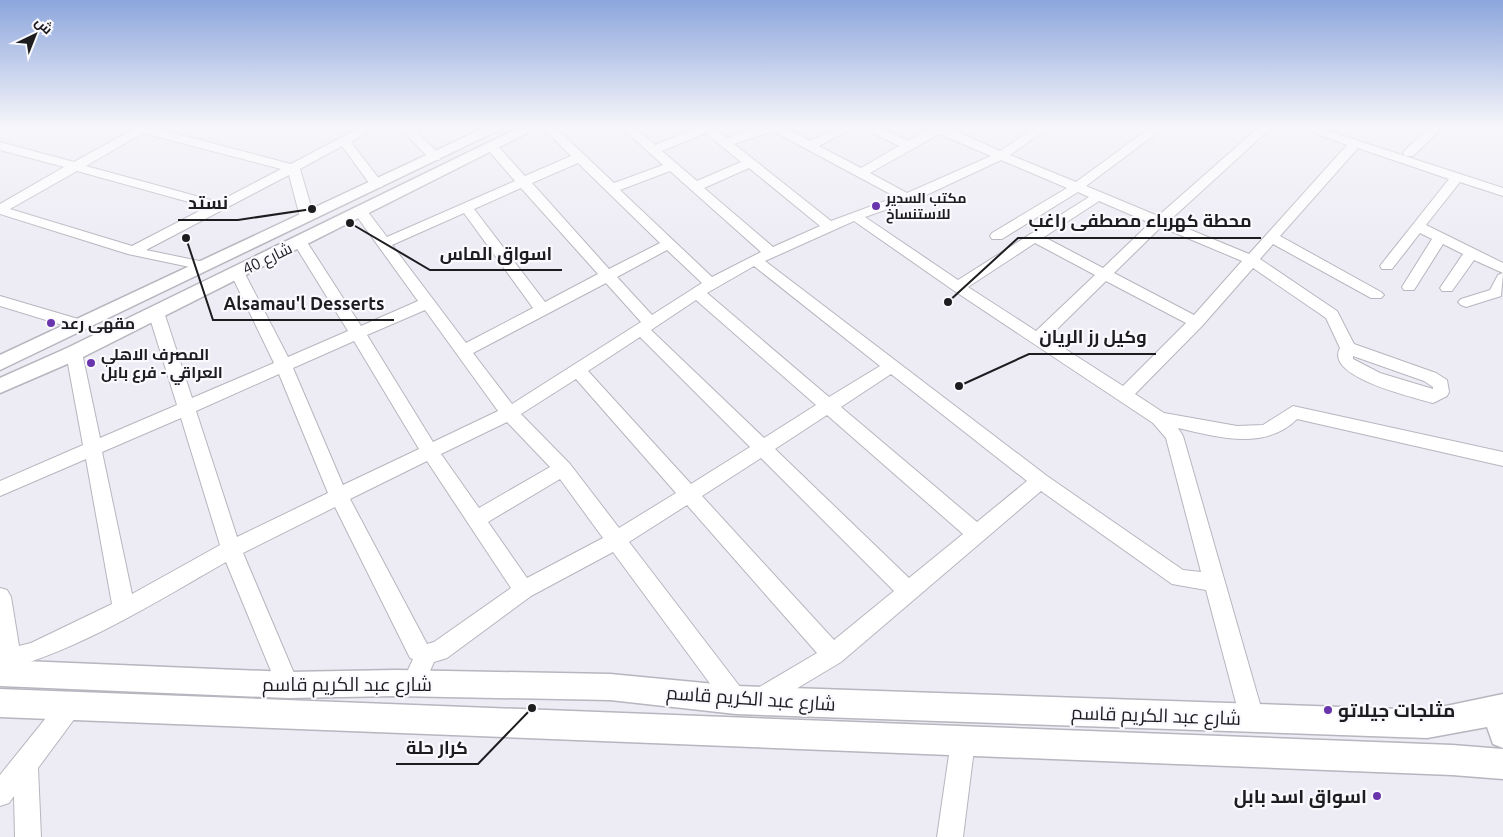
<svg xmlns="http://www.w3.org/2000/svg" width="1503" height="837" viewBox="0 0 1503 837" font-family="Ubuntu,Cairo,sans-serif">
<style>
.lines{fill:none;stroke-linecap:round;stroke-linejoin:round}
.minor-casing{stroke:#b7b5be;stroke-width:2}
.major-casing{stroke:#b7b5be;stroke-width:3}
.minor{fill:#fff;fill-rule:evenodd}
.major{fill:#fff;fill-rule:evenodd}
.poi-dot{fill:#6835ac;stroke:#faf9fe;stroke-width:2}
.labels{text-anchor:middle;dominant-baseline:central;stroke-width:4.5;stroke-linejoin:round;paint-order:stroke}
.far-poi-label{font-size:14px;font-weight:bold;fill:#1d1c1f;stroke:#faf9fe;text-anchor:start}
.street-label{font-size:16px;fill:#1d1c1f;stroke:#faf9fe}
.poi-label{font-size:16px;font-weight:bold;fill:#1d1c1f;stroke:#faf9fe;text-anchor:start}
.near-street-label{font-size:19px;fill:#1d1c1f;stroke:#faf9fe}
.near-poi-label{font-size:19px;font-weight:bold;fill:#1d1c1f;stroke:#faf9fe;text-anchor:start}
.leader{fill:none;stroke:#1d1c1f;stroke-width:2}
.callout-dot{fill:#1d1c1f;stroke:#faf9fe;stroke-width:2}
.callout-label{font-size:18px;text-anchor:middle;font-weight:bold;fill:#1d1c1f;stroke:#faf9fe;stroke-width:4.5;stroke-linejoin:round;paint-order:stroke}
</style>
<rect width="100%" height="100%" fill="#edebf4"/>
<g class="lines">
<defs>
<g id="minor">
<path d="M129 127H151L291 164 361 127H376L351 142 383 184 382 187H372L342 146 300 169 314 217 312 220 307 221 300 217 289 175 146 250 209 263 211 266 209 269 204 270 128 254 0 214V204L64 167 0 150V142L74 162 132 130ZM143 133 281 169 218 202 86 166ZM77 171 207 207 132 246 10 209Z"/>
<path d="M399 127H412L439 154 441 157 439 160H431Z"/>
<path d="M542 127H555L614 183 663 165 621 127H634L655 145 699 127H713L727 138 761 127H784L810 141 839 127H855L819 146 861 168 899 146 861 127H877L908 141 933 127H948L1000 151 1036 127H1050L1010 155 1076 182 1151 127H1165L1086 186 1158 216 1259 127H1272L1169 221 1249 254 1347 145 1298 127H1316L1503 188V196L1460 182 1426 225 1503 263V273L1474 260 1452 291H1442L1440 288 1463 254 1443 244 1414 290H1404L1402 287 1432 239 1420 233 1392 269H1382L1380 266 1449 179 1358 148 1280 236 1381 292 1384 295 1381 298H1371L1273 244 1260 259 1337 311 1354 344 1436 373 1447 380 1449 392 1447 396 1433 403C1413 397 1324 377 1340 348L1326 318 1253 268 1202 326 1135 394 1164 413 1237 426 1263 425 1293 406 1503 452V466L1297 419C1265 451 1217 437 1178 428L1183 436 1264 718 1260 726 1252 729 1244 726 1240 718 1206 590 1172 584 1041 491 841 662 759 711 751 708 748 700 744 708 736 711 728 708 613 552 531 596 447 658 434 662 421 691 413 694 405 691 402 683 413 659 410 658 335 507 243 553 299 685 296 693 288 696 280 693 226 562C154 603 80 650 0 671V588L7 590 11 597 19 646 31 643 112 604 86 459 0 496V481L83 445 66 353 68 349H80L82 353 100 438 177 405 148 312 151 309 156 307 164 312 192 398 274 363 230 272 232 269 237 268 244 272 288 357 348 331 293 242 295 239H305L361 326 418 301 353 211 355 208H365L387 237 515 181 488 150 486 147 488 144H496L525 176 571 156ZM773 131 896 197 831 221 734 144ZM706 133 741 162 697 181 662 151ZM939 134 991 156 907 193 870 173ZM1001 160 1067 188 992 233 990 236 992 239H1002L1078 192 1089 197 958 280 865 217 922 197ZM578 163 660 243 609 269 532 183ZM749 168 820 226 773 247 704 188ZM670 171 761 252 712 277 620 190ZM521 188 598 274 545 302 474 209ZM1099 201 1150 223 1103 268 1044 237ZM464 213 533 308 466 343 392 245ZM854 221 953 290 1153 423 1166 438 1201 572 1183 570 1047 476 765 261ZM1161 227 1242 261 1194 315 1114 273ZM1035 243 1095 275 1036 331 968 287ZM667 250 702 283 652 315 617 277ZM754 266 880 366 829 397 707 293ZM1106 281 1186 323 1123 386 1048 338ZM606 283 641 322 512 404 473 353ZM696 300 816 405 764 438 651 330ZM425 310 498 411 433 442 367 335ZM640 337 750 447 691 484 588 371ZM354 341 419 449 343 485 293 368ZM1353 356 1424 381 1433 387V389L1380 373 1353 359ZM279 374 328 493 237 537 196 411ZM891 374 1027 481 977 522 841 407ZM576 379 676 493 619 528 570 464 521 414ZM827 415 963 534 909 578 775 449ZM181 418 220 545 132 594 102 452ZM507 422 550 467 479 508 441 454ZM761 458 894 591 834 640 702 496ZM427 461 511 588 434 642 427 644 350 499ZM560 479 603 538 527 578 488 522ZM687 505 817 653 751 692 748 700 744 692 629 542Z"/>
<path d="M1430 127H1443L1413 156H1405L1403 153 1405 150Z"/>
<path d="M1503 273 1501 296 1466 307 1461 305 1458 302 1461 299 1490 290 1498 275Z"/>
<path d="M0 296 85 321 87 325 85 329 79 330 0 306Z"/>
<path d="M70 695 78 698 82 706 78 714 38 768 41 837H15L14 796 9 803 0 806V775L62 698Z"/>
<path d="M963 729 971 733 975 741 963 837H937L951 741 955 733Z"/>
</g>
<g id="major">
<path d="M486 127H505L0 370V355Z"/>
<path d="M520 127H539L81 358 0 393V378L67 348Z"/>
<path d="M0 660 288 672 396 670 610 674 736 686 1427 710 1503 694V748L1493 744 1487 727 1427 738 736 714 610 700 396 696 288 698 0 686Z"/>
<path d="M0 689 1452 745 1503 749V779L1452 775 0 717Z"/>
</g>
</defs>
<use href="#minor" class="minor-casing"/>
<use href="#major" class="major-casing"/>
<use href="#minor" class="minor"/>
<use href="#major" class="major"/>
</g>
<linearGradient id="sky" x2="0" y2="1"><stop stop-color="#8ca6dc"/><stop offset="0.52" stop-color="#f7f6fa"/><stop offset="1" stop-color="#f7f6fa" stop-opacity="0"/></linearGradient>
<rect width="1503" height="244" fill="url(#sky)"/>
<g class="poi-dot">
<circle cx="876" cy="206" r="5"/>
<circle cx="51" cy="323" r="5"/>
<circle cx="91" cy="363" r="5"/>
<circle cx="1328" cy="710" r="5"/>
<circle cx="1377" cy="796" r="5"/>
</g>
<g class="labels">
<g class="far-poi-label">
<text x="886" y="198">مكتب السدير<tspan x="886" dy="16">للاستنساخ</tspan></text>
</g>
<g class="street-label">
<text transform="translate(267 258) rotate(-26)">شارع 40</text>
</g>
<g class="poi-label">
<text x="61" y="323">مقهى رعد</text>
<text x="101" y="354">المصرف الاهلي<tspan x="101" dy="18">العراقي - فرع بابل</tspan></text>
</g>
<g class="near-street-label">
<text x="347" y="684">شارع عبد الكريم قاسم</text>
<text transform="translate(751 698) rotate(4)">شارع عبد الكريم قاسم</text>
<text transform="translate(1156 715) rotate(2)">شارع عبد الكريم قاسم</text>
</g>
<g class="near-poi-label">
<text x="1338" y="710">مثلجات جيلاتو</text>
<text x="1367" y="796" text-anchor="end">اسواق اسد بابل</text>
</g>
</g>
<path class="leader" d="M312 209L238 220H178M948 302L1018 238H1261M350 223L430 270H562M186 238L213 320H394M959 386L1029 354H1156M532 708L478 764H396"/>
<g class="callout-dot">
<circle cx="312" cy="209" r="5"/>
<circle cx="948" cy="302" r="5"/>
<circle cx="350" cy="223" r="5"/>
<circle cx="186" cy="238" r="5"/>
<circle cx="959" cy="386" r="5"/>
<circle cx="532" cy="708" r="5"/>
</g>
<g class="callout-label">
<text x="208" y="209">نستد</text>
<text x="1140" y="227">محطة كهرباء مصطفى راغب</text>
<text x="496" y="260">اسواق الماس</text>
<text x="304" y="310">Alsamau'l Desserts</text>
<text x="1093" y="343">وكيل رز الريان</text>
<text x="437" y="754">كرار حلة</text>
</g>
<g transform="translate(35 35) rotate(43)" stroke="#faf9fe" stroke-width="4" paint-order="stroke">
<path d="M0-4L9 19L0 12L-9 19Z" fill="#1d1c1f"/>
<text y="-8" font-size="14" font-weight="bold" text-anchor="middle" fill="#1d1c1f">ش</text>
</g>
</svg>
